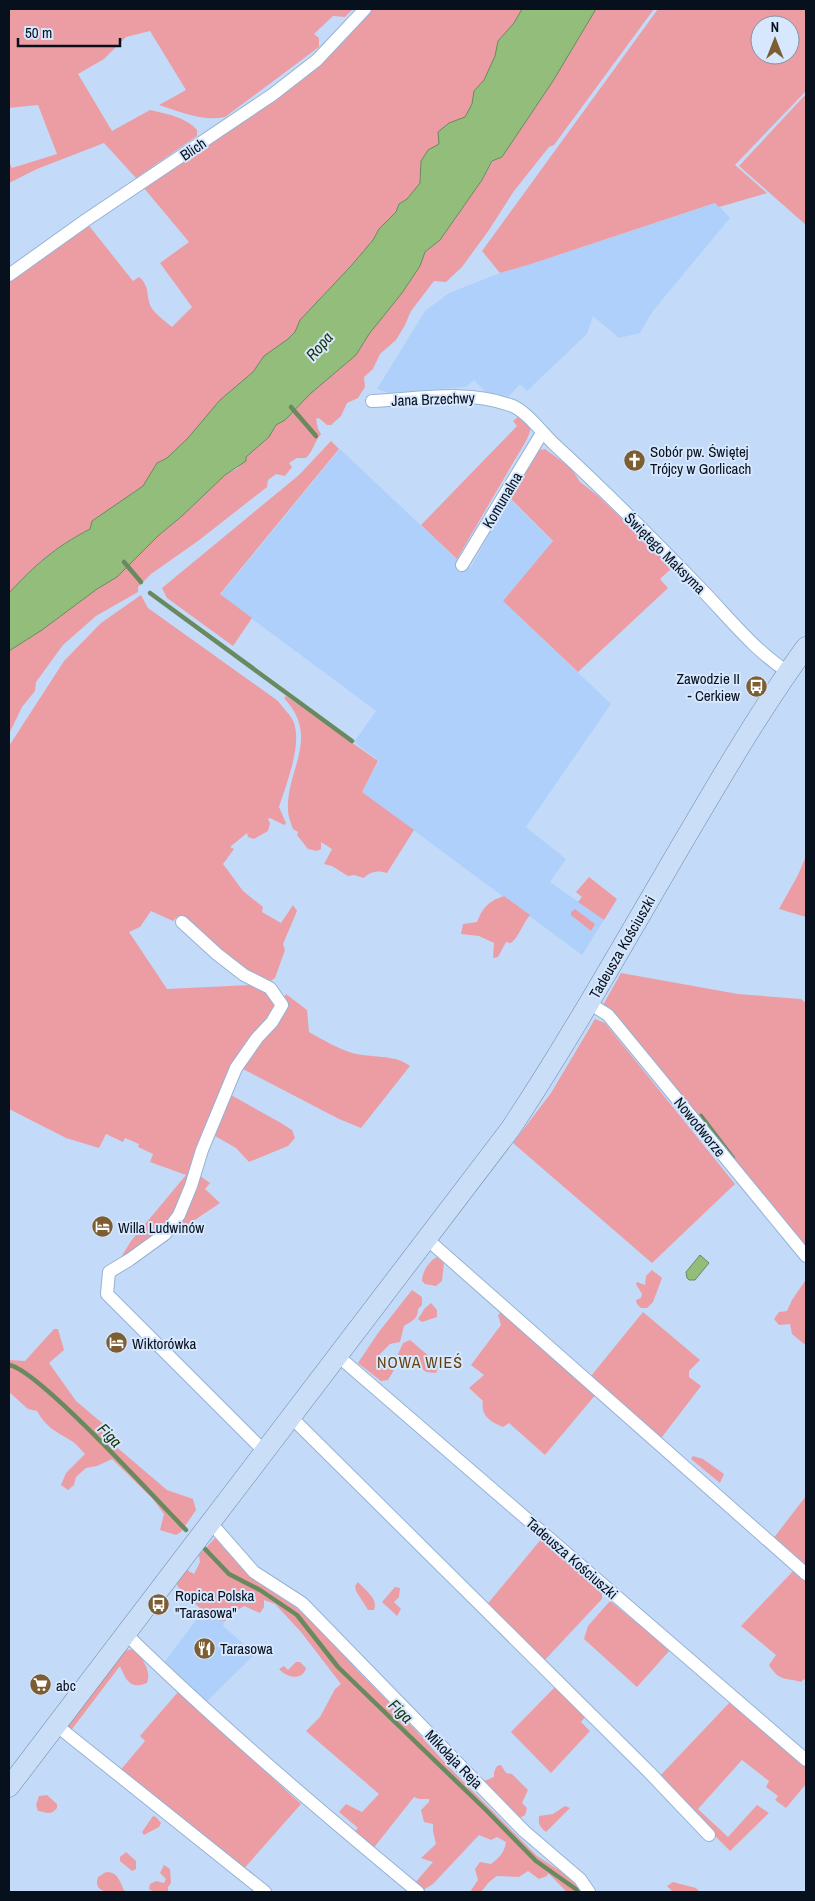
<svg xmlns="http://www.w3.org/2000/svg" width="815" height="1901" viewBox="0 0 815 1901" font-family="'Archivo Narrow',sans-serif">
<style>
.built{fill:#aed0fa}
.green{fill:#ec9da3;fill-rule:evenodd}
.water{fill:#93bd7a;stroke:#69895e}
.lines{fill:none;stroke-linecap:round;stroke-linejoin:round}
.stream{stroke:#69895e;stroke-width:4.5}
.minor-casing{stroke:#96b2d6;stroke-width:14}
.primary-casing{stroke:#6e88a8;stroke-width:21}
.minor{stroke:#fff;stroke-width:12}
.primary{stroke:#cadef8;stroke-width:20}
.labels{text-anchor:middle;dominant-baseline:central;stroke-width:4;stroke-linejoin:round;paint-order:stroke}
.street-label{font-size:15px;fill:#07111d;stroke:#d6e7fe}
.poi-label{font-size:15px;fill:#07111d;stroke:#d6e7fe;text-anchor:start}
.water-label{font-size:16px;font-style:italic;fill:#1b3606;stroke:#d6e7fe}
.neighbourhood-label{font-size:16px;letter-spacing:1px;fill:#614008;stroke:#d6e7fe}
</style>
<rect width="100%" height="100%" fill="#c3dbf9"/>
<g class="built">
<path d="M716 203 730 218 652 312 640 333 619 338 593 316 587 334 527 391 520 384 509 396 486 392 474 380 466 387 389 393 377 389 425 311 449 293 500 273 531 264Z"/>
<path d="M340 449 466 568 471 567 509 498 553 542 503 601 611 704 526 827 566 859 550 882 604 920 582 955 362 792 379 761 354 742 376 711 220 595Z"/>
<path d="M203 1611 212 1613 218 1620 225 1621 223 1626 255 1654 205 1703 163 1664Z"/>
</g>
<g class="green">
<path d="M9 9H353L345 17 333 16 314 34 319 38V47L225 117C203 122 181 112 159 105L186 90 150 31 126 37 104 59 78 74 112 131 150 110C167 114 186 117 197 130V136L136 178 104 143 37 169 9 183V162L12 168 57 154 38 105 9 108Z"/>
<path d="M369 9H522L514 23 498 41 495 56 484 80 474 91 472 104 465 117 449 123 440 144 428 150 421 161 420 183 407 199 399 204 396 212 379 229 373 240 351 266 300 320 295 332 288 339 264 356 253 372 220 400 188 438 167 458 157 463 143 486 92 521 90 529C55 546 35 565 9 593V277L86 222 133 281 139 277C150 285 146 297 151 307 155 314 166 322 172 327L192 307 160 263 189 242 143 187 295 81Z"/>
<path d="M596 9H654L554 145 549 147 514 191 489 230 462 267 446 282 434 281 411 311 405 325 396 340 380 354 373 369 364 377 365 387 358 398 347 403 341 416 331 425H327L319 418 316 419 318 429 321 434C314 442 314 450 306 458H297L289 463 292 467 285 476 276 474 268 480 267 487 198 541 151 574 138 587V592L96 616 63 645 36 682 35 691 22 707 9 734V651L42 630 97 589 117 577 159 535 182 516 225 475 238 468 246 457 269 437 276 425 285 420 310 394 356 355 369 334 402 293 420 266 425 252 440 240 482 180 493 161 502 157 553 81Z"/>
<path d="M658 9H806V91L735 165 767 193 719 207 715 203 531 264 500 273 482 251ZM760 25H790V55H760Z"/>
<path d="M806 94V225L739 166Z"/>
<path d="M518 417C522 419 528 422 530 427 533 432 517 456 513 463L457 559 421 525 517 426 513 421Z"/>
<path d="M331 441 339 449 220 594 252 618 233 646 167 598 162 588 299 475Z"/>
<path d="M545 449 571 468 580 482 597 495 673 567 660 579 668 588 578 672 503 601 553 541 510 498 500 515 499 513 538 450Z"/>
<path d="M141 595 148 608 278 701C283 708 291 715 294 723 302 746 286 785 279 807L286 823 284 825 270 818 268 819 270 823 268 831 254 839 248 837 247 833 230 847 234 849 223 864 243 891 263 907 262 912 281 923 293 905 297 911 283 944 285 950 275 978 269 982 254 978 195 930C191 921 187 918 178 916L173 921 151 911 140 927 129 932 167 989 250 985C262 989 273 994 275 1008L239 1055 176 1214 163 1229 117 1264 131 1241 186 1175 150 1162 153 1154 138 1147 139 1144 125 1138 123 1142 106 1134 99 1148 66 1138 9 1109V746L64 661 101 623Z"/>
<path d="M286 696 378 761 362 792 414 830 387 873C379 870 370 871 364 878L354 875 348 876 332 866 324 864 332 849 321 842V849L317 851 308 849 297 835 298 832 293 829C291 823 288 816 288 810 286 769 321 738 284 698Z"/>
<path d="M806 856V917L779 909 798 875Z"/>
<path d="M589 877 617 899 604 920 578 902 582 897 576 892Z"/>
<path d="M504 896 530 915C522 925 520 935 511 943L506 942 498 957 493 958 494 943 479 936 461 934 463 924 477 922C483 907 489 901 504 896Z"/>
<path d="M575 909 595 924 591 931 571 915V912Z"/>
<path d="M621 973 738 994 801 999 806 1003V1253L603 1005Z"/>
<path d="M286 994 307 1010 309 1032C323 1040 337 1048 352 1053 370 1058 395 1054 410 1066L361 1128 339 1119 239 1067Z"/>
<path d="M595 1019 605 1023 735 1184 652 1263 513 1143 551 1093Z"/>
<path d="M231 1095 281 1123 292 1130 295 1138 288 1146 249 1162 236 1148 215 1136Z"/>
<path d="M200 1176 210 1183 205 1189 220 1203 171 1236Z"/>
<path d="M437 1257 444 1263 442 1281 436 1286 425 1284 422 1281C422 1272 429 1261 437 1257Z"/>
<path d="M652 1270 662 1278 653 1302 647 1308H641L637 1304 636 1300 641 1298 642 1294 636 1284 637 1282 645 1285 646 1276Z"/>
<path d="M805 1281 806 1343 804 1344 792 1334 790 1324 779 1325 774 1319 779 1312 787 1311 792 1300Z"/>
<path d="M412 1290 422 1297V1305L418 1309C418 1319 412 1321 404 1326L400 1342 390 1344 376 1358 379 1362 390 1365 394 1370 388 1380 381 1381 358 1363 378 1333Z"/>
<path d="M431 1303 437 1310V1317L422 1322 418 1319 425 1308Z"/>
<path d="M501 1312 597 1393 545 1455 509 1423 503 1427C491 1422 480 1416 483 1401L469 1388 484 1375 471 1365 501 1325 498 1315Z"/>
<path d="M643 1312 700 1360 689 1371V1377L701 1386 662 1437 658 1438 591 1376Z"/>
<path d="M54 1329H58L64 1350 49 1363 76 1401 102 1423 107 1439 167 1490 193 1499 196 1510 181 1532 176 1535 160 1530 164 1514 152 1498 112 1459 97 1466 86 1468 76 1477 74 1485 68 1490 61 1485 66 1473 85 1454C80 1449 76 1443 70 1440 55 1431 46 1427 37 1411L28 1409 9 1392V1360L25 1361Z"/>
<path d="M410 1340 437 1363 438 1368 436 1373 426 1372 420 1367 401 1362 398 1354 403 1343Z"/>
<path d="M693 1456 703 1459 724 1474 720 1483 691 1459Z"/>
<path d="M806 1496V1569L773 1539Z"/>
<path d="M215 1538 239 1565 291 1603 322 1631 355 1666 356 1669 400 1713 447 1765 537 1856 573 1879 584 1892H564L565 1890 548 1873 547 1876 539 1879 528 1871 519 1877 497 1876 489 1882 481 1892H470L478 1880 475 1869 480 1862 491 1864C498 1859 505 1852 506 1842L497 1837 491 1840 479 1835 433 1884 423 1890 414 1884 433 1862 421 1858 436 1844 433 1831V1824L424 1822 421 1810 429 1802V1799H419L414 1797 372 1850 352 1834 358 1828 339 1812 346 1804 362 1812 379 1794 306 1731 320 1717 335 1689 341 1684 301 1632 275 1604 264 1600V1607L260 1613 244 1606 228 1616 225 1621 218 1620 212 1613 203 1611 178 1587 177 1584 187 1570 194 1574 200 1562 199 1555Z"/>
<path d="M542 1538 602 1591V1599L542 1663 485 1607Z"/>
<path d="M796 1568 806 1577V1681L804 1679 801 1682C784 1677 780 1682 769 1665L776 1655 741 1626Z"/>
<path d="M358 1582C365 1590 379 1599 374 1610H368L356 1591 355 1586Z"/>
<path d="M395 1587 400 1588 399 1597 394 1602 401 1609 397 1616 382 1602Z"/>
<path d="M610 1601 670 1650 637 1687 584 1639 588 1626Z"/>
<path d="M135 1649C142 1657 152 1673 147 1683 130 1690 126 1680 120 1666L69 1733 66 1729 123 1654 127 1650Z"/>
<path d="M296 1662H300L306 1668C302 1682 286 1677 279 1669L284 1666 288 1670Z"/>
<path d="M555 1687 585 1717 581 1722 590 1731 551 1773 511 1732Z"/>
<path d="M178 1692 301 1804 242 1871 118 1773 145 1741 140 1736Z"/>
<path d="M730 1702 806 1767V1784L786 1808 775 1800 778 1796 766 1787 769 1781 742 1760 698 1809 728 1837 757 1805 769 1813 730 1851 658 1778Z"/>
<path d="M501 1765 506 1773 512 1774 528 1790 522 1803 527 1808 525 1815 520 1818 483 1785 484 1781 494 1777V1772L497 1766Z"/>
<path d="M47 1795 57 1804V1808C51 1816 46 1812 38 1811L36 1805 39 1796Z"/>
<path d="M565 1806 570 1808 546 1832C540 1827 538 1824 539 1816L553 1814Z"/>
<path d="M153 1816 156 1817 161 1823 159 1827 144 1835 142 1832Z"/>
<path d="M126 1852 136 1861V1869L132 1871 120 1861V1857Z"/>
<path d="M164 1865 170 1869 171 1883 168 1887V1892H154L149 1889 150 1884 156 1881 164 1883 166 1879 160 1873Z"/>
<path d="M106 1872C119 1872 120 1883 125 1892 114 1892 92 1895 98 1877Z"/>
<path d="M673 1882 696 1888 700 1892H673L667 1886Z"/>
</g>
<g class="water">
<path d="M522 9H596L553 81 502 157 492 161 482 180 440 240 425 252 420 266 402 293 369 334 356 355 310 394 285 420 276 425 269 437 246 457V461L225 475 182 516 159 535 117 577 97 589 42 630 9 651V593C35 565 55 547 90 529L92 521 143 486 157 463 167 458 188 438 220 400 253 372 264 356 288 339 295 332 300 320 351 266 373 240 379 229 396 212 399 204 407 199 420 183 421 161 428 150 439 144 438 132 449 123 465 117 472 104 474 91 484 80 495 56 498 41 514 23Z"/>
<path d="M700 1255 709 1263 695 1280H689L687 1278 686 1272Z"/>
</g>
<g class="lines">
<g class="stream">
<path d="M291 407 316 436"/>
<path d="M124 562 141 582"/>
<path d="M150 593 352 741"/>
<path d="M701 1116 733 1158"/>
<path d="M9 1365C38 1369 158 1502 186 1530"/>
<path d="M205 1549 229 1574 260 1590 297 1615 338 1667 486 1810 536 1861 580 1892"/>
</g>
<defs>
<g id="minor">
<path d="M9 275 86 220 272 95 317 60 365 9"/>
<path d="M372 401C418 399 466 389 510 405 526 410 542 433 555 445 606 492 655 541 703 591 730 619 755 651 788 672"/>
<path d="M462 565 542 433"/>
<path d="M182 922 217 954 244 975 270 988 282 1005 272 1022 257 1038 236 1068 202 1150 191 1186 179 1215 165 1234 129 1260 109 1272 107 1294 265 1452"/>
<path d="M589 1003 608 1015 806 1256"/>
<path d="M427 1239 806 1574"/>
<path d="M338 1356 806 1760"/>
<path d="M291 1417 649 1772 709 1835"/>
<path d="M211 1523 254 1572 302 1603 524 1831 580 1879 589 1892"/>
<path d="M126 1634C219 1725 318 1809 418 1892"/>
<path d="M56 1725 265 1892"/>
</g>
<path id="primary" d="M9 1787 511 1128C579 1025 639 916 702 810 735 754 768 699 806 647"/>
</defs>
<use href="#minor" class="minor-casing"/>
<use href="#primary" class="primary-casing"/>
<use href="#minor" class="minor"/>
<use href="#primary" class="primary"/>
</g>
<defs>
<symbol id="church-disc" viewBox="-11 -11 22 22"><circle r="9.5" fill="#7d5e33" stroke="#d6e7fe"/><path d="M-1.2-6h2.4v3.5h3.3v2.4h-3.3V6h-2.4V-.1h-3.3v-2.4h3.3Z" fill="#fff"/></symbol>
<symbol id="bus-disc" viewBox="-11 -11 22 22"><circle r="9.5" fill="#7d5e33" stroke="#d6e7fe"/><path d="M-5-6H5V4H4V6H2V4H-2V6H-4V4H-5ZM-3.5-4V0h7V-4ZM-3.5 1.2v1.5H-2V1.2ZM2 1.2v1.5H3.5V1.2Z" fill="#fff"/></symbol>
<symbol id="hotel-disc" viewBox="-11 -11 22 22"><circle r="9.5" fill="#7d5e33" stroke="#d6e7fe"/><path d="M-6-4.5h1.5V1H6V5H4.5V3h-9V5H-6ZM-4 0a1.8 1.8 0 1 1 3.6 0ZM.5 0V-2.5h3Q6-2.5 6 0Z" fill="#fff"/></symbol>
<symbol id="restaurant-disc" viewBox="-11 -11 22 22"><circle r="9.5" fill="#7d5e33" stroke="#d6e7fe"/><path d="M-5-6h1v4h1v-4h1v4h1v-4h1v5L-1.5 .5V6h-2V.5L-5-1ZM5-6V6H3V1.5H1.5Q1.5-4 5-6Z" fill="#fff"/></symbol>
<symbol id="supermarket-disc" viewBox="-11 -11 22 22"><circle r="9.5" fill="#7d5e33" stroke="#d6e7fe"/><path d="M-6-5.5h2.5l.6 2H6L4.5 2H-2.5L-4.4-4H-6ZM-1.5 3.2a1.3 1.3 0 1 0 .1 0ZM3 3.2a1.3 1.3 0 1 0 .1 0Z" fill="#fff"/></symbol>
</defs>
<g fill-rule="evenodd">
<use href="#church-disc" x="622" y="448" width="25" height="25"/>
<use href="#bus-disc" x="744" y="674" width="25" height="25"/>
<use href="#hotel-disc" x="90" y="1214" width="25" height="25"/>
<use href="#hotel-disc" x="104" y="1330" width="25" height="25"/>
<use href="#bus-disc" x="146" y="1592" width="25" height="25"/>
<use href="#restaurant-disc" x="192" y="1636" width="25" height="25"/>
<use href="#supermarket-disc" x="28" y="1672" width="25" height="25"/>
</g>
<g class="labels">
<g class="street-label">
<text transform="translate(193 149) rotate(-34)">Blich</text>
<text transform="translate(433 399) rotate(-2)">Jana Brzechwy</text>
<text transform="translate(502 500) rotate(-59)">Komunalna</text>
<text transform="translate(665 553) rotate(45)">Świętego Maksyma</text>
<text transform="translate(622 947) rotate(-60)">Tadeusza Kościuszki</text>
<text transform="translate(700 1127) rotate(51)">Nowodworze</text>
<text transform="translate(572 1558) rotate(41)">Tadeusza Kościuszki</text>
<text transform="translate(454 1759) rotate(46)">Mikołaja Reja</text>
</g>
<g class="poi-label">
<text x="650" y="451">Sobór pw. Świętej<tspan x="650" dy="17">Trójcy w Gorlicach</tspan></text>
<text x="740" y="678" text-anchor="end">Zawodzie II<tspan x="740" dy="17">- Cerkiew</tspan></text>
<text x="118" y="1227">Willa Ludwinów</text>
<text x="132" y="1343">Wiktorówka</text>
<text x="175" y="1595">Ropica Polska<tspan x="175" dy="17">"Tarasowa"</tspan></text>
<text x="220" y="1648">Tarasowa</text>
<text x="56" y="1685">abc</text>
</g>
<g class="water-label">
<text transform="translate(319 346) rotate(-49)">Ropa</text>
<text transform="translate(110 1435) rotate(46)">Figa</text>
<text transform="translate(401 1711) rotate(44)">Figa</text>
</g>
<g class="neighbourhood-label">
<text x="420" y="1362">NOWA WIEŚ</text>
</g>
</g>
<rect width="815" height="1901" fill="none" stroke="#07111d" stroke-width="20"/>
<g transform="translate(775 40)"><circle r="24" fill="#d6e7fe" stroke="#8391a4"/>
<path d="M0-4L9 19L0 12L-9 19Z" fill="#7d5e33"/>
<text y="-8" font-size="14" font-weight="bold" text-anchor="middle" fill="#07111d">N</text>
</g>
<path d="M18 38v8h102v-8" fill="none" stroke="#07111d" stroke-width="2.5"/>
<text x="25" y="38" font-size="15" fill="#07111d" stroke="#d6e7fe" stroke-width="4" paint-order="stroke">50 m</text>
</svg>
